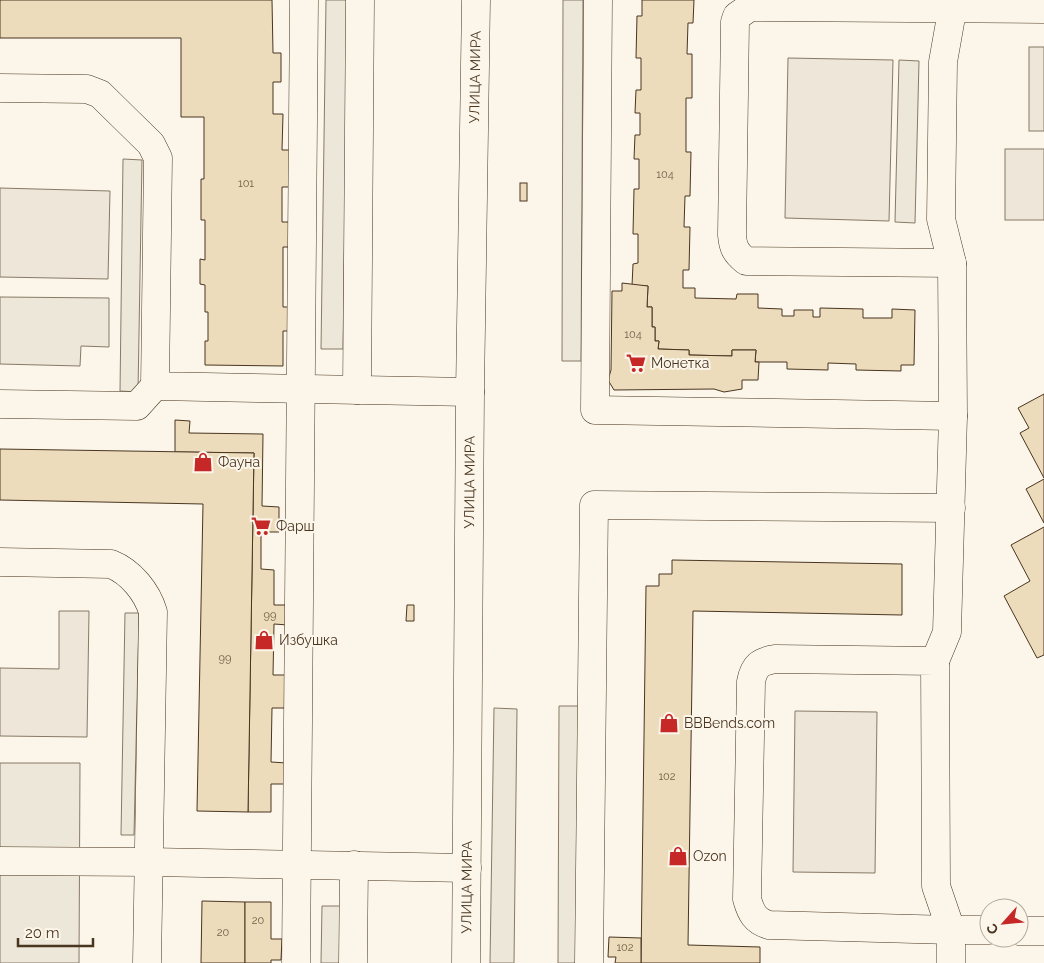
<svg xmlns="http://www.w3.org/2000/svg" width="1044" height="963" viewBox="0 0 1044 963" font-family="Raleway,sans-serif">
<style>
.green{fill:#ede6d9;stroke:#887966}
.parking{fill:#ede7d9;stroke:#887966}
.building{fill:#ecdcbc;stroke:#4a3520}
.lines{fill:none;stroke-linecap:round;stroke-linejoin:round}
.minor-casing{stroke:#4a3520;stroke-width:29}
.major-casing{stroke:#4a3520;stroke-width:29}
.minor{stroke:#fbf6e9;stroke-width:28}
.major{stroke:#fbf6e9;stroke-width:28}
.labels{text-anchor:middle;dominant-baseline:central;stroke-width:4;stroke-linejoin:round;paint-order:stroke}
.number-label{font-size:11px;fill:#725f47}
.street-label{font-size:14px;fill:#4a3520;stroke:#fbf6e9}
.poi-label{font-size:14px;fill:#4a3520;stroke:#fbf6e9;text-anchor:start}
</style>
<rect width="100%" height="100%" fill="#fbf6e9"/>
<g class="green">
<rect x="1029" y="47" width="15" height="84"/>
<path d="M788 58 893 60 889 221 785 218Z"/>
<rect x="1005" y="149" width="39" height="71"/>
<path d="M0 188 110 191 108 279 0 277Z"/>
<path d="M59 611H89L87 737 0 736V668L59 669Z"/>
<path d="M795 711 877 712 875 873 793 872Z"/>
</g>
<g class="parking">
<path d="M326 0H348L343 349H321Z"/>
<path d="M563 0H583L581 361H562Z"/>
<path d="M899 60 919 61 915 223 895 222Z"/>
<path d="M123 159 142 160 138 392 120 391Z"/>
<path d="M0 297 109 298V347L81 346 80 366 0 364Z"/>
<path d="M125 613H139L134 835H121Z"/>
<path d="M559 706H582L580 963H558Z"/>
<path d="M494 708 517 709 514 963H490Z"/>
<path d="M0 763H80L79 963H0Z"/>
<path d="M322 906H341L340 963H321Z"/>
</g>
<g class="building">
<path d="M0 0H272L273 53H281V82H273V114H283L282 150H291L290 187H282V222H291V247H283V307H291V331H283V366L205 365V341H208V312H205V285L200 284V259L205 260V220H201V179H204V117H181V38H0Z"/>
<path d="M642 0H694L693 23H688L687 54H692V98H686V152H691L690 196H685L684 227H690L689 270H683V288H695V298L736 299 737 294H758V308L782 309V316H794V310H813V317H820V308L863 309V318H892V309L915 310 914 365H901V371L856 370V364L828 363V370L787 369V362H755L756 350H732V356L689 355V350L658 349 659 341H655V327H652V307H647L648 286H632L633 264 638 263V234H633L634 189H639V159H634L635 135H640V113H635L636 90H641V58H636L637 16H642Z"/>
<rect x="520" y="183" width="7" height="18"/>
<path d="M622 283 648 286 647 307H652V327H655V341H659L658 349 689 350V355L732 356V350H756L755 362H759L758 380H742V389L724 392 714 389 614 390 608 380 611 370 612 291H622Z"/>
<path d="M1044 394V478L1020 433 1029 428 1018 408Z"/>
<path d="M175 420 190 421 189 433 263 434 262 506 279 507V532H261V569L274 570V605H288V625L274 624 273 675H287L286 708H272L271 762 287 763 286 784H271V812H248L254 453 175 452Z"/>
<path d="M0 449 254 453 248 812 197 811 203 504 0 500Z"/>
<path d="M1044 479V523L1026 489Z"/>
<path d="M1044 527V655L1037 658 1004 596 1030 581 1011 545Z"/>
<path d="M672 560 902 564V615L693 611 688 945 760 947V963H641L646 586H659V574H672Z"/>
<path d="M407 605H414V621H406Z"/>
<path d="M202 901 245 902V963H201Z"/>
<path d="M245 902H271V939H282L281 960H271V963H245Z"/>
<path d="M609 937 641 938V963H615L616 957H608Z"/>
</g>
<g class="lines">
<defs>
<g id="minor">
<path d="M598 0 595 410 953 416"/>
<path d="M0 88 87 89 100 94 151 144 158 158 155 386 470 392"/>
<path d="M952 263 746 261C736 253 733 248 732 235L735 22 737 16 750 7 1044 9"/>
<path d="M357 390 360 0"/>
<path d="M0 404 137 406 155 386"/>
<path d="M0 562 111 564C131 572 147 592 153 612L147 963"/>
<path d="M776 659 935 661 936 886 951 930 769 925C755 921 751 913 747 899L751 682C754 666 760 661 776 659Z"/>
<path d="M935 661 947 632 953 416 952 263 941 219 943 62 954 0"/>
<path d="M0 861 150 862 467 868"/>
<path d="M1019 931H1044"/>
<path d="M296 963 304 0"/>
<path d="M353 963 354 865"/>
<path d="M589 963 594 505 951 508"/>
<path d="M951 963V930H989"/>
</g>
<g id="major">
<path id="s1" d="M466 963 470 392 476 0"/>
</g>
</defs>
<use href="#minor" class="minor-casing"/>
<use href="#major" class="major-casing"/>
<use href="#minor" class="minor"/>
<use href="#major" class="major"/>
</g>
<defs>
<symbol id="supermarket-bare" viewBox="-9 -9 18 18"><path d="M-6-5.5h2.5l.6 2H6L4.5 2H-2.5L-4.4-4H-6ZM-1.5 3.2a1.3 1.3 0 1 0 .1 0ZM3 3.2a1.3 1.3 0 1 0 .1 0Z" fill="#c62828" stroke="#fbf6e9" stroke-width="2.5" paint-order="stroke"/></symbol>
<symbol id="shop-bare" viewBox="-9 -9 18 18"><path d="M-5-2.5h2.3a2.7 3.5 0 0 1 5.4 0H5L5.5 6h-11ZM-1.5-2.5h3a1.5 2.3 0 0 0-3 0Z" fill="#c62828" stroke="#fbf6e9" stroke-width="2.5" paint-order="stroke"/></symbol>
</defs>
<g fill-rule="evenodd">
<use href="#supermarket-bare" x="622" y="349" width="28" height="28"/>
<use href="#shop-bare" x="189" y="448" width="28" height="28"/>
<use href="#supermarket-bare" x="247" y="512" width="28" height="28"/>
<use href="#shop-bare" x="250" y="626" width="28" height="28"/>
<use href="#shop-bare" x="655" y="709" width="28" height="28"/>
<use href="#shop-bare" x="664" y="842" width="28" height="28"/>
</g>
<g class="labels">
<g class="number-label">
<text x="665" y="174">104</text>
<text x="246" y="183">101</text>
<text x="633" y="334">104</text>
<text x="270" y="615">99</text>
<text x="225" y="658">99</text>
<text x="667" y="776">102</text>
<text x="258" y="920">20</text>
<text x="223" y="932">20</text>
<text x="625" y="947">102</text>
</g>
<g class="street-label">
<text stroke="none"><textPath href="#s1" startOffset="886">УЛИЦА МИРА</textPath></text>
<text stroke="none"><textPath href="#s1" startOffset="481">УЛИЦА МИРА</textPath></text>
<text stroke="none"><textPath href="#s1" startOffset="76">УЛИЦА МИРА</textPath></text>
</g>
<g class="poi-label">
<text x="651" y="363">Монетка</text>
<text x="218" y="462">Фауна</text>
<text x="276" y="526">Фарш</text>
<text x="279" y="640">Избушка</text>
<text x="684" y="723">BBBends.com</text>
<text x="693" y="856">Ozon</text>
</g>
</g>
<g transform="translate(1004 923) rotate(243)"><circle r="24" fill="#fbf6e9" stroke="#b4a999"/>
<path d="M0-4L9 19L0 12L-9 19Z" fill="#c62828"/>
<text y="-8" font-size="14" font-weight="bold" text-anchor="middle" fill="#4a3520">С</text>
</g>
<path d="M18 938v8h75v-8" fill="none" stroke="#4a3520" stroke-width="2.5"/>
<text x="25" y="938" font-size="15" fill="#4a3520" stroke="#fbf6e9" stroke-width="4" paint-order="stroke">20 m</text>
</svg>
